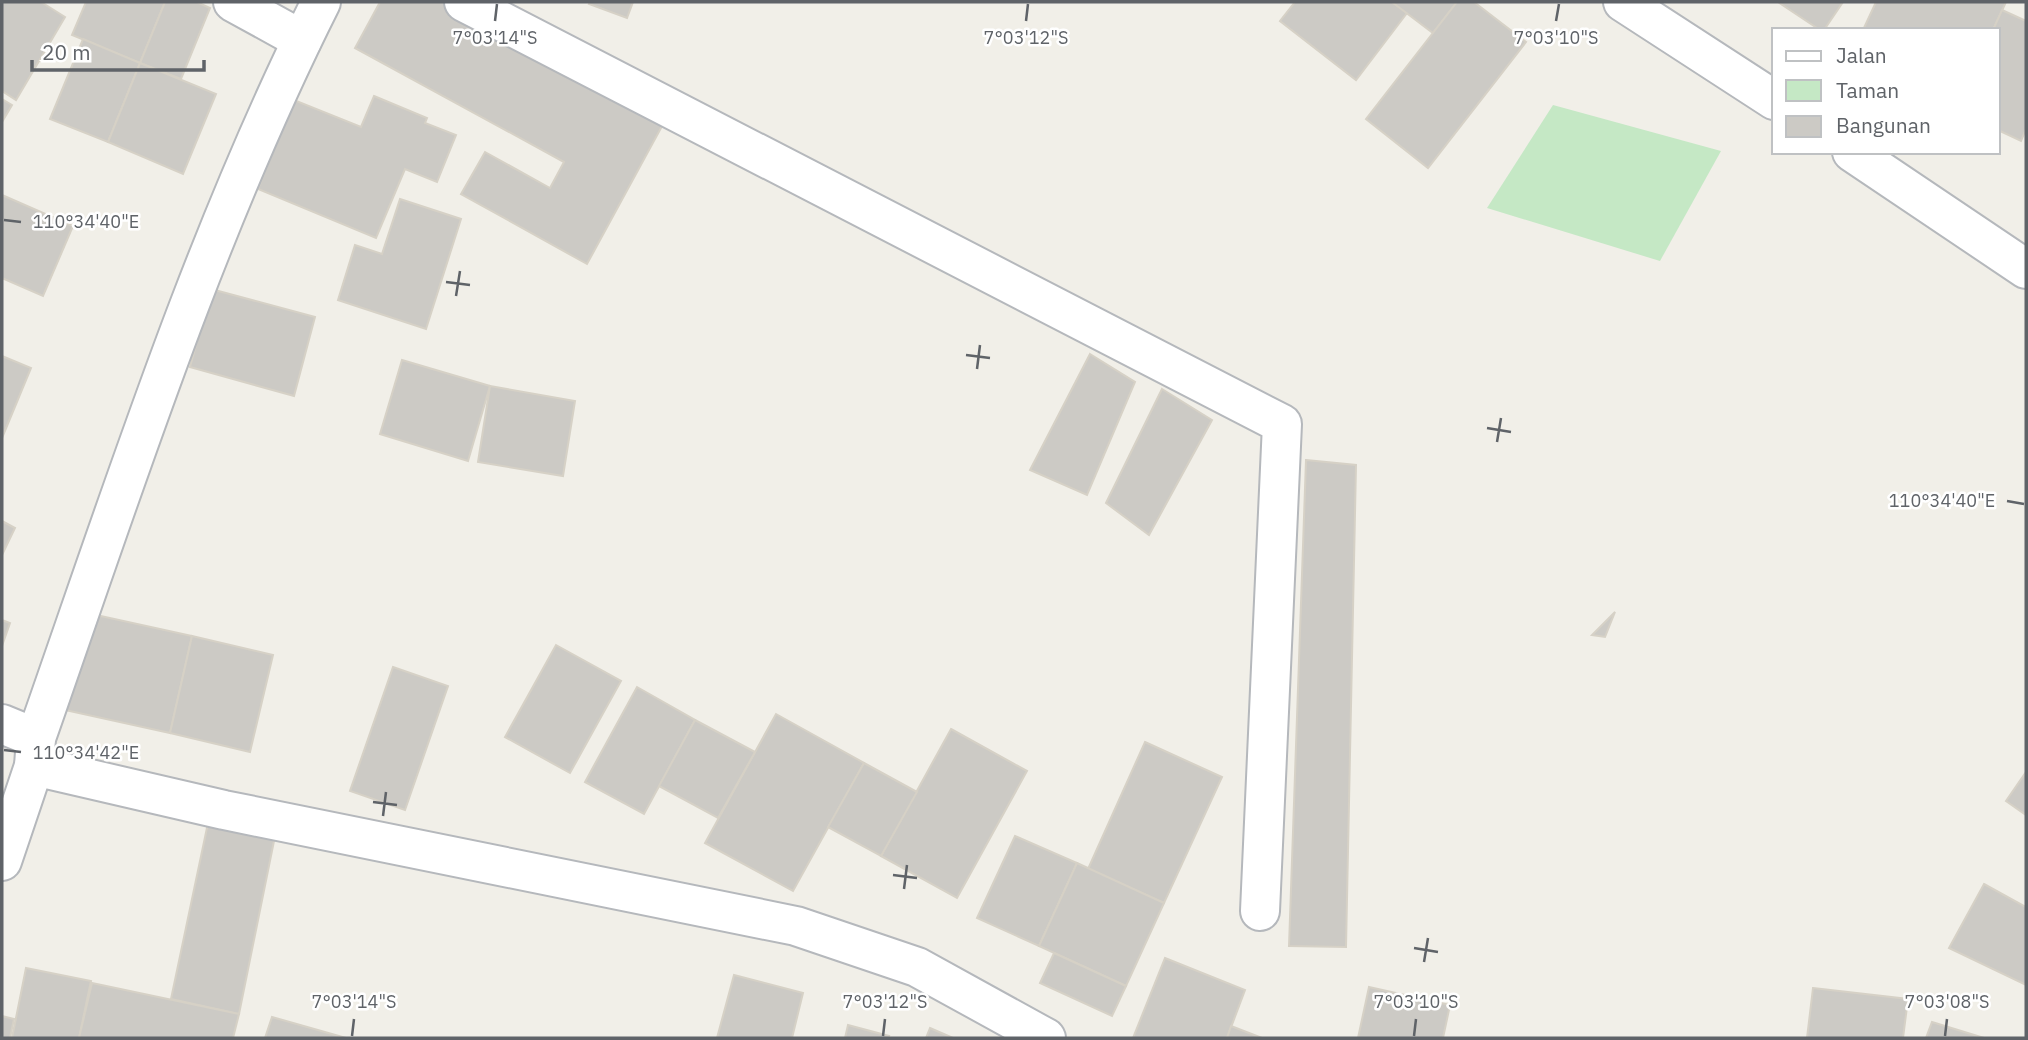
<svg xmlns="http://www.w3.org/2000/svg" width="2028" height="1040" viewBox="0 0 2028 1040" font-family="'IBM Plex Sans',sans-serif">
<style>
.green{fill:#c5e8c5}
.building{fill:#cccac5;stroke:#d6d1c6;stroke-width:2}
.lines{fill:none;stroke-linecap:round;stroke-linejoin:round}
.minor-casing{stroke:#b5b8bc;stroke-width:42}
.minor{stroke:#fff;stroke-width:38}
.ticks{fill:none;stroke:#5f6368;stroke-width:2.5}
.ticks-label{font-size:18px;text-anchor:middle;fill:#5f6368;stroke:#fff;stroke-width:5;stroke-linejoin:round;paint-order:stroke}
</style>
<rect width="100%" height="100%" fill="#f1efe8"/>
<path class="green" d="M1553 105 1721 151 1660 261 1487 208Z"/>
<g class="building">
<path d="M2 2H41L65 17 16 100 2 91Z"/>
<path d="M86 2H165L140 63 72 35Z"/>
<path d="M165 2H197L210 8 181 79 140 63Z"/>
<path d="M380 2H481L673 106 587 264 461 194 485 152 550 188 564 162 355 48Z"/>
<path d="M590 2H633L627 18 589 4Z"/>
<path d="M1295 2H1392L1407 13 1356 80 1280 21Z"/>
<path d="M1392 2H1457L1433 33Z"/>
<path d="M1457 2H1474L1526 42 1428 168 1366 119Z"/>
<path d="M1778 2H1843L1824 30H1820Z"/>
<path d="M1876 2H2006L1993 30H1863Z"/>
<path d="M2002 10 2026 21V129L2021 141 1998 130V30H1993Z"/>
<path d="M83 39 140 63 108 142 50 119Z"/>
<path d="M140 63 216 94 183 174 108 142Z"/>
<path d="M374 96 427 118 425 123 456 135 437 182 405 169 376 238 258 189 294 100 361 127Z"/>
<path d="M2 99 12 105 2 122Z"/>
<path d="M2 195 73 226 43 296 2 278Z"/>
<path d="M400 199 461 219 426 329 338 300 355 245 382 254Z"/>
<path d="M211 289 315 317 294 396 190 367Z"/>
<path d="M1090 354 1135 382 1087 495 1030 470Z"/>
<path d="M2 356 31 368 2 438Z"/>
<path d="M402 360 490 386 468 461 380 434Z"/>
<path d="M490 386 575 401 563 476 478 462Z"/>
<path d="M1162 389 1212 420 1149 535 1106 503Z"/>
<path d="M1306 460 1356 465 1346 947 1289 946Z"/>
<path d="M2 521 15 528 2 555Z"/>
<path d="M1615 612 1605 637 1592 635Z"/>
<path d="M87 613 192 636 170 733 65 710Z"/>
<path d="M2 620 10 623 2 646Z"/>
<path d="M192 636 273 655 250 752 170 733Z"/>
<path d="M556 645 621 681 570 773 505 737Z"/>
<path d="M393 667 448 686 405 810 350 791Z"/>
<path d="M637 687 695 720 644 814 585 782Z"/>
<path d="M776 714 864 763 793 891 705 843Z"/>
<path d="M695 720 755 752 718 818 659 786Z"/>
<path d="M951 729 1027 771 957 898 881 856Z"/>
<path d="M1145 742 1222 777 1164 903 1088 869Z"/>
<path d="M864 763 917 792 881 856 828 827Z"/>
<path d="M2026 772V815L2006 801Z"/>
<path d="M208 823 275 836 239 1014 171 999Z"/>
<path d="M1015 836 1077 863 1039 946 977 918Z"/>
<path d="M1077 863 1164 903 1126 986 1039 946Z"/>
<path d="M1984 884 2026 907V985L1949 948Z"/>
<path d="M1054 953 1126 986 1112 1016 1040 983Z"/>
<path d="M1165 958 1245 990 1227 1038H1133Z"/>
<path d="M26 968 91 981 79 1038H12Z"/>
<path d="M734 975 803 993 792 1038H717Z"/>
<path d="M92 983 239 1014 233 1038H79Z"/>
<path d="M1369 987 1450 1005 1443 1038H1358Z"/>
<path d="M1813 988 1908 999 1903 1038H1807Z"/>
<path d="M2 1016 14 1019 10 1038H2Z"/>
<path d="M272 1017 346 1038H265Z"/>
<path d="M1932 1022 1984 1038H1926Z"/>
<path d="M848 1025 889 1036 888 1038H845Z"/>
<path d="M1231 1026 1262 1038H1227Z"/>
<path d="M930 1028 953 1038H926Z"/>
</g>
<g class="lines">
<defs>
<g id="minor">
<path d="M233 2 302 40"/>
<path d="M464 2 1282 424 1260 911"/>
<path d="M1623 2 1774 100"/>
<path d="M1852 152 2026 269"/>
<path d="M2 724 36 738"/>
<path d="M34 766 224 810 796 926 917 967 1046 1038"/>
<path d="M2 861 34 766 36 738C123 490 203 237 321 2"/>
</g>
</defs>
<use href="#minor" class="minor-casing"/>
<use href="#minor" class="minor"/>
</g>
<path class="ticks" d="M495 21 497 4M1026 21 1028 4M1556 21 1559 4M4 220 21 222M446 282 470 285M456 296 460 271M966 355 990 358M977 369 980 345M1487 428 1511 432M1497 442 1501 418M2007 501 2024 504M4 750 21 752M373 802 397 805M383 816 386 792M893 875 917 878M904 889 907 865M1414 948 1438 952M1424 962 1428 938M352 1036 354 1019M883 1036 885 1019M1414 1036 1416 1019M1945 1036 1947 1019"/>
<g class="ticks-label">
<text x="495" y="44">7°03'14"S</text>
<text x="1026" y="44">7°03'12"S</text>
<text x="1556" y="44">7°03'10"S</text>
<text x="86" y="228">110°34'40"E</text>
<text x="1942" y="507">110°34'40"E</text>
<text x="86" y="759">110°34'42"E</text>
<text x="354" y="1008">7°03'14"S</text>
<text x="885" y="1008">7°03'12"S</text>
<text x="1416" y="1008">7°03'10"S</text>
<text x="1947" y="1008">7°03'08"S</text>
</g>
<rect width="2028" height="1040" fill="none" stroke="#5f6368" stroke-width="7"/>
<rect x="1772" y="28" width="228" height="126" fill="#ffffff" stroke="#bfc1c3" stroke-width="2"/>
<rect x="1786" y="51" width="35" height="10" fill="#ffffff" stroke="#bfc1c3" stroke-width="2"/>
<text x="1836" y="63" font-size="21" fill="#5f6368">Jalan</text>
<rect x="1786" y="80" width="35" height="21" fill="#c5e8c5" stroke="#bfc1c3" stroke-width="2"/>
<text x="1836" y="98" font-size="21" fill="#5f6368">Taman</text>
<rect x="1786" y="116" width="35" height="21" fill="#cccac5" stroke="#bfc1c3" stroke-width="2"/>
<text x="1836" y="133" font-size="21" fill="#5f6368">Bangunan</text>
<path d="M32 60v10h172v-10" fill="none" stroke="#5f6368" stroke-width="3.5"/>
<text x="42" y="60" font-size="21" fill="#5f6368" stroke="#ffffff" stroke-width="5" paint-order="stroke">20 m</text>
</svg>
